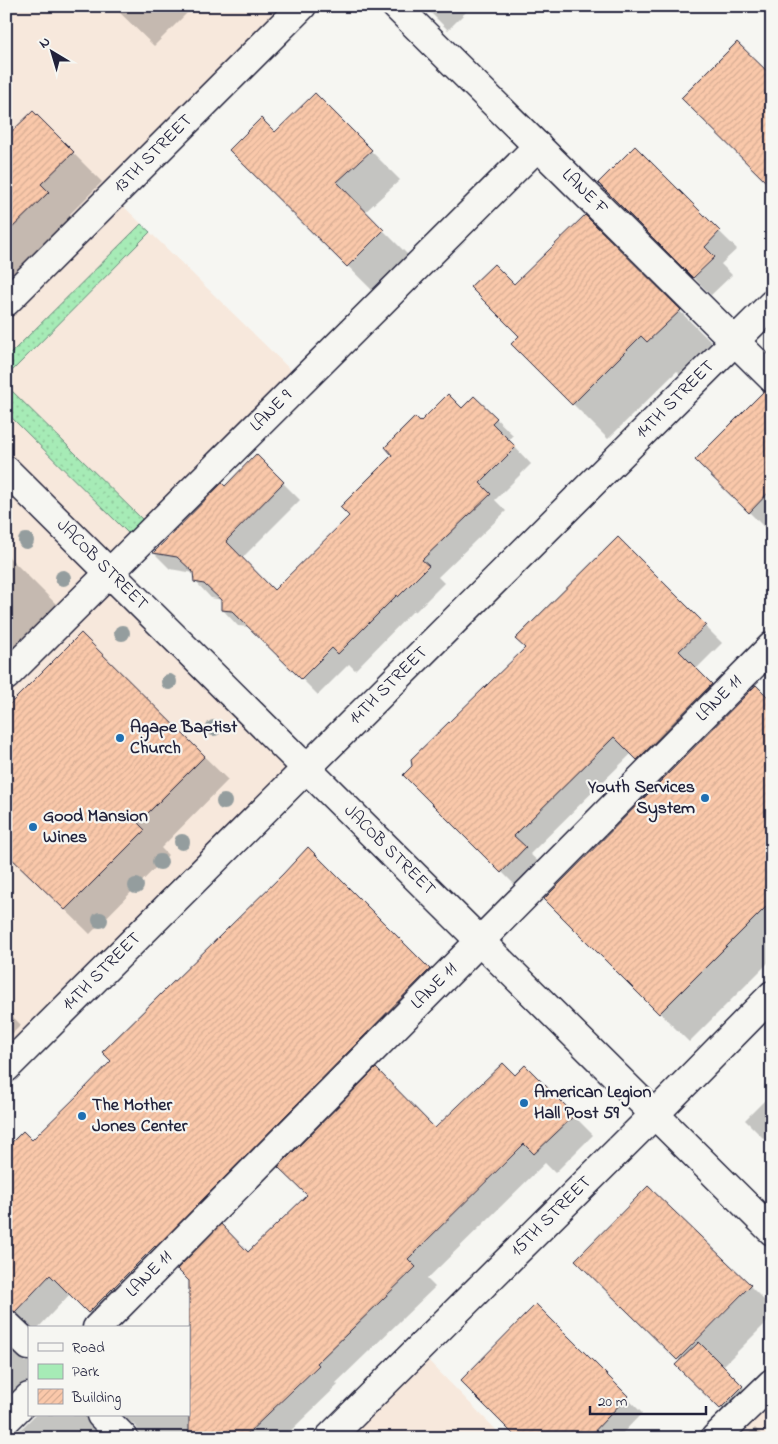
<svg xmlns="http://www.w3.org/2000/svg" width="778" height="1444" viewBox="0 0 778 1444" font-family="'Indie Flower',sans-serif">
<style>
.built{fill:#f7e8dc}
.green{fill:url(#green-dots);stroke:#648678}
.shadow{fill:#0003}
.building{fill:url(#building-hatch);stroke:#22223b}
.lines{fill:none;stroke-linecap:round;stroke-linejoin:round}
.minor-casing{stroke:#22223b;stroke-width:31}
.minor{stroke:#f6f6f2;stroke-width:28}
.tree{fill:#949d9e}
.poi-dot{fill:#1f6fb2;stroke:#f6f6f2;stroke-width:2}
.labels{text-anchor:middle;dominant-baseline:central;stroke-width:4.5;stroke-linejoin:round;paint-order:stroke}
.street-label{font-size:18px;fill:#22223b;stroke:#f6f6f2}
.poi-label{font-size:18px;font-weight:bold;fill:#22223b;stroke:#f6f6f2;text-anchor:start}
</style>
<defs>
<pattern id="green-dots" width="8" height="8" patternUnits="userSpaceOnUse" patternTransform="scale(1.25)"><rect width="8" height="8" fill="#a6ebb6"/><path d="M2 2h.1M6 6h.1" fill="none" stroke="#8fc99d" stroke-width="1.8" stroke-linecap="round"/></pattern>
<pattern id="building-hatch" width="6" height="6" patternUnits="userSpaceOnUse" patternTransform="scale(1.25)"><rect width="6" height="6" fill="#fac8aa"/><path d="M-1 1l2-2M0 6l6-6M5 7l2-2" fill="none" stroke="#d6ac93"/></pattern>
</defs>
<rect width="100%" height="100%" fill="#f6f6f2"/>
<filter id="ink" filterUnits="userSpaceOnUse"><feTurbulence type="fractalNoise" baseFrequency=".02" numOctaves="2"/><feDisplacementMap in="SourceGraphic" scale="10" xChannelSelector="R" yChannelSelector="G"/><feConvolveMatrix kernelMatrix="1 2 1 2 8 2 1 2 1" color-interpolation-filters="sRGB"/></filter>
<g filter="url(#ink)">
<g class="built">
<path d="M6 6H302L112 195 302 381 110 572 306 768 6 1068Z"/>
<path d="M418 1350 504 1438H329Z"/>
<path d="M772 1383V1438H715Z"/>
</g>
<g class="green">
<path d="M141 224 150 232 6 377V358Z"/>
<path d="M6 385 146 523 132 537 6 412Z"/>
</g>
<g class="shadow">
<path d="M113 6H194L154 46Z"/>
<path d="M424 6H472L448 30Z"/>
<path d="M315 95 400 180 365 212 412 259 377 295 231 150 275 134Z"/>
<path d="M33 113 102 182 70 214 77 222 6 292V139Z"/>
<path d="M635 148 737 249 721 264 732 275 711 295 600 183Z"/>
<path d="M585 217 715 346 683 377 677 371 608 439 513 344 521 336 514 286Z"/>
<path d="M772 394V523L766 529 697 460Z"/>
<path d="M474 397 513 435 508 440 531 464 495 500 506 511 438 577 444 583 415 612 414 610 355 670 349 664 318 695 250 627 238 626 222 609 223 600 211 598 195 581 194 573 170 569 154 553 225 487 256 456 300 500 241 559 274 591 351 516 394 455 420 424 462 410Z"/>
<path d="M618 539 722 643 696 669 729 702 655 776 632 753 530 854 542 865 519 889 405 775 526 648Z"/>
<path d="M6 554 60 608 17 651 6 641Z"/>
<path d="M81 635 228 780 161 848 168 855 90 934 6 851Z"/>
<path d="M772 703V959L689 1042 546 899Z"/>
<path d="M308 849 449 990 104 1328 70 1294 38 1328H29L10 1341V1349L14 1354 25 1362H29V1410L6 1388V1150L32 1142 113 1061Z"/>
<path d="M6 1010 21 1025 6 1040Z"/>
<path d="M525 1067 593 1135 555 1173 545 1163 427 1279 435 1287 336 1383 338 1385 283 1438H140V1434L136 1426 126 1419H117L105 1438H8L18 1432 35 1415H189V1328H187L212 1303 248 1253 515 1077Z"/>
<path d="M772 1084V1147L745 1120 766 1099 765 1090Z"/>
<path d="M604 1286H750L772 1308V1317L722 1367 751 1395 730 1417 677 1365 681 1362Z"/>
<path d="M536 1306 642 1413 618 1438H519Z"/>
<path d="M755 1428 765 1438H744Z"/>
</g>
<g class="building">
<path d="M737 42 772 76V188L681 98Z"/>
<path d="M315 93 372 150 337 182 384 230 347 267 229 150 261 118 275 132Z"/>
<path d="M33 111 74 152 41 184 49 192 6 234V137Z"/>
<path d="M635 146 720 231 705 247 715 257 693 278 598 183Z"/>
<path d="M585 215 681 310 647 342 641 336 572 405 511 344 519 336 470 287 494 264 514 284Z"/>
<path d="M764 391 772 393V489L749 513 695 460Z"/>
<path d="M448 394 462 408 474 396 497 418 492 423 516 447 480 483 491 494 422 560 429 566 398 597 397 595 338 654 332 648 301 679 232 611 221 610V600L204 584 194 582 193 572 177 557 153 553 222 483 225 486 256 454 284 482 226 541 274 590 349 516 340 507 392 455 385 447 415 417 420 422Z"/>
<path d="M618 537 706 625 679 651 712 684 637 760 614 737 514 836 526 847 501 873 403 775 412 766 411 759 525 648 515 639Z"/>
<path d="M81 633 205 756 138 823 145 830 65 910 6 853V708Z"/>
<path d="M756 685 772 701V901L659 1014 544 899Z"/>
<path d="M308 847 430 969 156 1247 155 1246 88 1313 50 1275 15 1312 10 1309H6V1148L23 1131 32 1140 82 1091 111 1061 102 1052 283 874Z"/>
<path d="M503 1063 515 1075 525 1065 575 1115 534 1154 524 1144 408 1259 416 1267 317 1363 319 1365 243 1438H189V1281L177 1269 221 1224 248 1252 307 1195 278 1167 376 1068 435 1128Z"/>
<path d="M648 1186 751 1285 677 1360 575 1260Z"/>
<path d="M536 1304 628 1396 588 1438H517L460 1381Z"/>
<path d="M699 1342 743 1386 720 1409 675 1365Z"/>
</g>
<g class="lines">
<defs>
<g id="minor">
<path id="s1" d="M396 6 772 378"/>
<path id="s2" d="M6 302 302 6"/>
<path id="s3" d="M6 470 772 1231"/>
<path id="s4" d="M6 676 538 146"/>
<path id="s5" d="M6 1068 772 304"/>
<path d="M6 1324 29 1346"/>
<path id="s6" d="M97 1328 772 646"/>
<path d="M101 1415 124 1438"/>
<path d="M6 1420 29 1397"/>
<path id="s7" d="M329 1438 654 1115 772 995"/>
<path d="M715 1438 772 1383"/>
</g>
</defs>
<use href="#minor" class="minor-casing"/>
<use href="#minor" class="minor"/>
</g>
<g class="tree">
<circle cx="26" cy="541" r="8"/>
<circle cx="63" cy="578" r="8"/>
<circle cx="122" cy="633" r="8"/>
<circle cx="169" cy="682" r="8"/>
<circle cx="214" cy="728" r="8"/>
<circle cx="224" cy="802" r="8"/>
<circle cx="182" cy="842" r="8"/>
<circle cx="160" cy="862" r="8"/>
<circle cx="136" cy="886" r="8"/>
<circle cx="100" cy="920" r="8"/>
</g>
</g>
<g class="poi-dot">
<circle cx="120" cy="738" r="5"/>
<circle cx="705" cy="798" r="5"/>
<circle cx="33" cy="827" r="5"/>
<circle cx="524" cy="1103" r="5"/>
<circle cx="82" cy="1116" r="5"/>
</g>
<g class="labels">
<g class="street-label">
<text stroke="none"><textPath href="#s2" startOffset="209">13TH STREET</textPath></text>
<text stroke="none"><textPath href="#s1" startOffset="265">LANE F</textPath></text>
<text stroke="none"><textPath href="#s5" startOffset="946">14TH STREET</textPath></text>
<text stroke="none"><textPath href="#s4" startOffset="375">LANE 9</textPath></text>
<text stroke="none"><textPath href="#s3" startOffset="135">JACOB STREET</textPath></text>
<text stroke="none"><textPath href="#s5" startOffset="541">14TH STREET</textPath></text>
<text stroke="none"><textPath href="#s6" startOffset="885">LANE 11</textPath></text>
<text stroke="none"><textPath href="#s3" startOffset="540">JACOB STREET</textPath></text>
<text stroke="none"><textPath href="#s5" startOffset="136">14TH STREET</textPath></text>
<text stroke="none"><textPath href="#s6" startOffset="480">LANE 11</textPath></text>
<text stroke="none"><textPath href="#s7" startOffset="314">15TH STREET</textPath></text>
<text stroke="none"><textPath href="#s6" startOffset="75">LANE 11</textPath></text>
</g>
<g class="poi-label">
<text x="130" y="728">Agape Baptist<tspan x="130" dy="21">Church</tspan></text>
<text x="695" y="788" text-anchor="end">Youth Services<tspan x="695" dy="21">System</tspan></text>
<text x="43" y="817">Good Mansion<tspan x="43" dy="21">Wines</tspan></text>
<text x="534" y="1093">American Legion<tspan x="534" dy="21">Hall Post 59</tspan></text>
<text x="92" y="1106">The Mother<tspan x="92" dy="21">Jones Center</tspan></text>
</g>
</g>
<rect width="778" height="1444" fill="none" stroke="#f6f6f2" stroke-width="25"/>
<rect x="12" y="12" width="753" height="1419" fill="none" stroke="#22223b" stroke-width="2" filter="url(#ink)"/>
<rect x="28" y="1326" width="162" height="90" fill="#f6f6f2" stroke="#a1a1a9"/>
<rect x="38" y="1343" width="25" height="8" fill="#f6f6f2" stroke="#a1a1a9"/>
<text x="72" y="1352" font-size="15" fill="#22223b">Road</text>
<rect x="38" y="1364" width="25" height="15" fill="#a6ebb6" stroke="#a1a1a9"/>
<text x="72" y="1376" font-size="15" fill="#22223b">Park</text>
<rect x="38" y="1389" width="25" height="15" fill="url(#building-hatch)" stroke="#a1a1a9"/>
<text x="72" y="1402" font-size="15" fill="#22223b">Building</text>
<g transform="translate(52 52) rotate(322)" stroke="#f6f6f2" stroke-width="4" paint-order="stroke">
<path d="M0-4L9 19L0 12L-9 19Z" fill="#22223b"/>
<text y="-8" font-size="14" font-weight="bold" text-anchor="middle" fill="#22223b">N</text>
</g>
<path d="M590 1406v8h116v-8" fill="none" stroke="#22223b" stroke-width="2.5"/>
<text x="598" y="1406" font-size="15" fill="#22223b" stroke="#f6f6f2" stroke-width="4" paint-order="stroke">20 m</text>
</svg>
